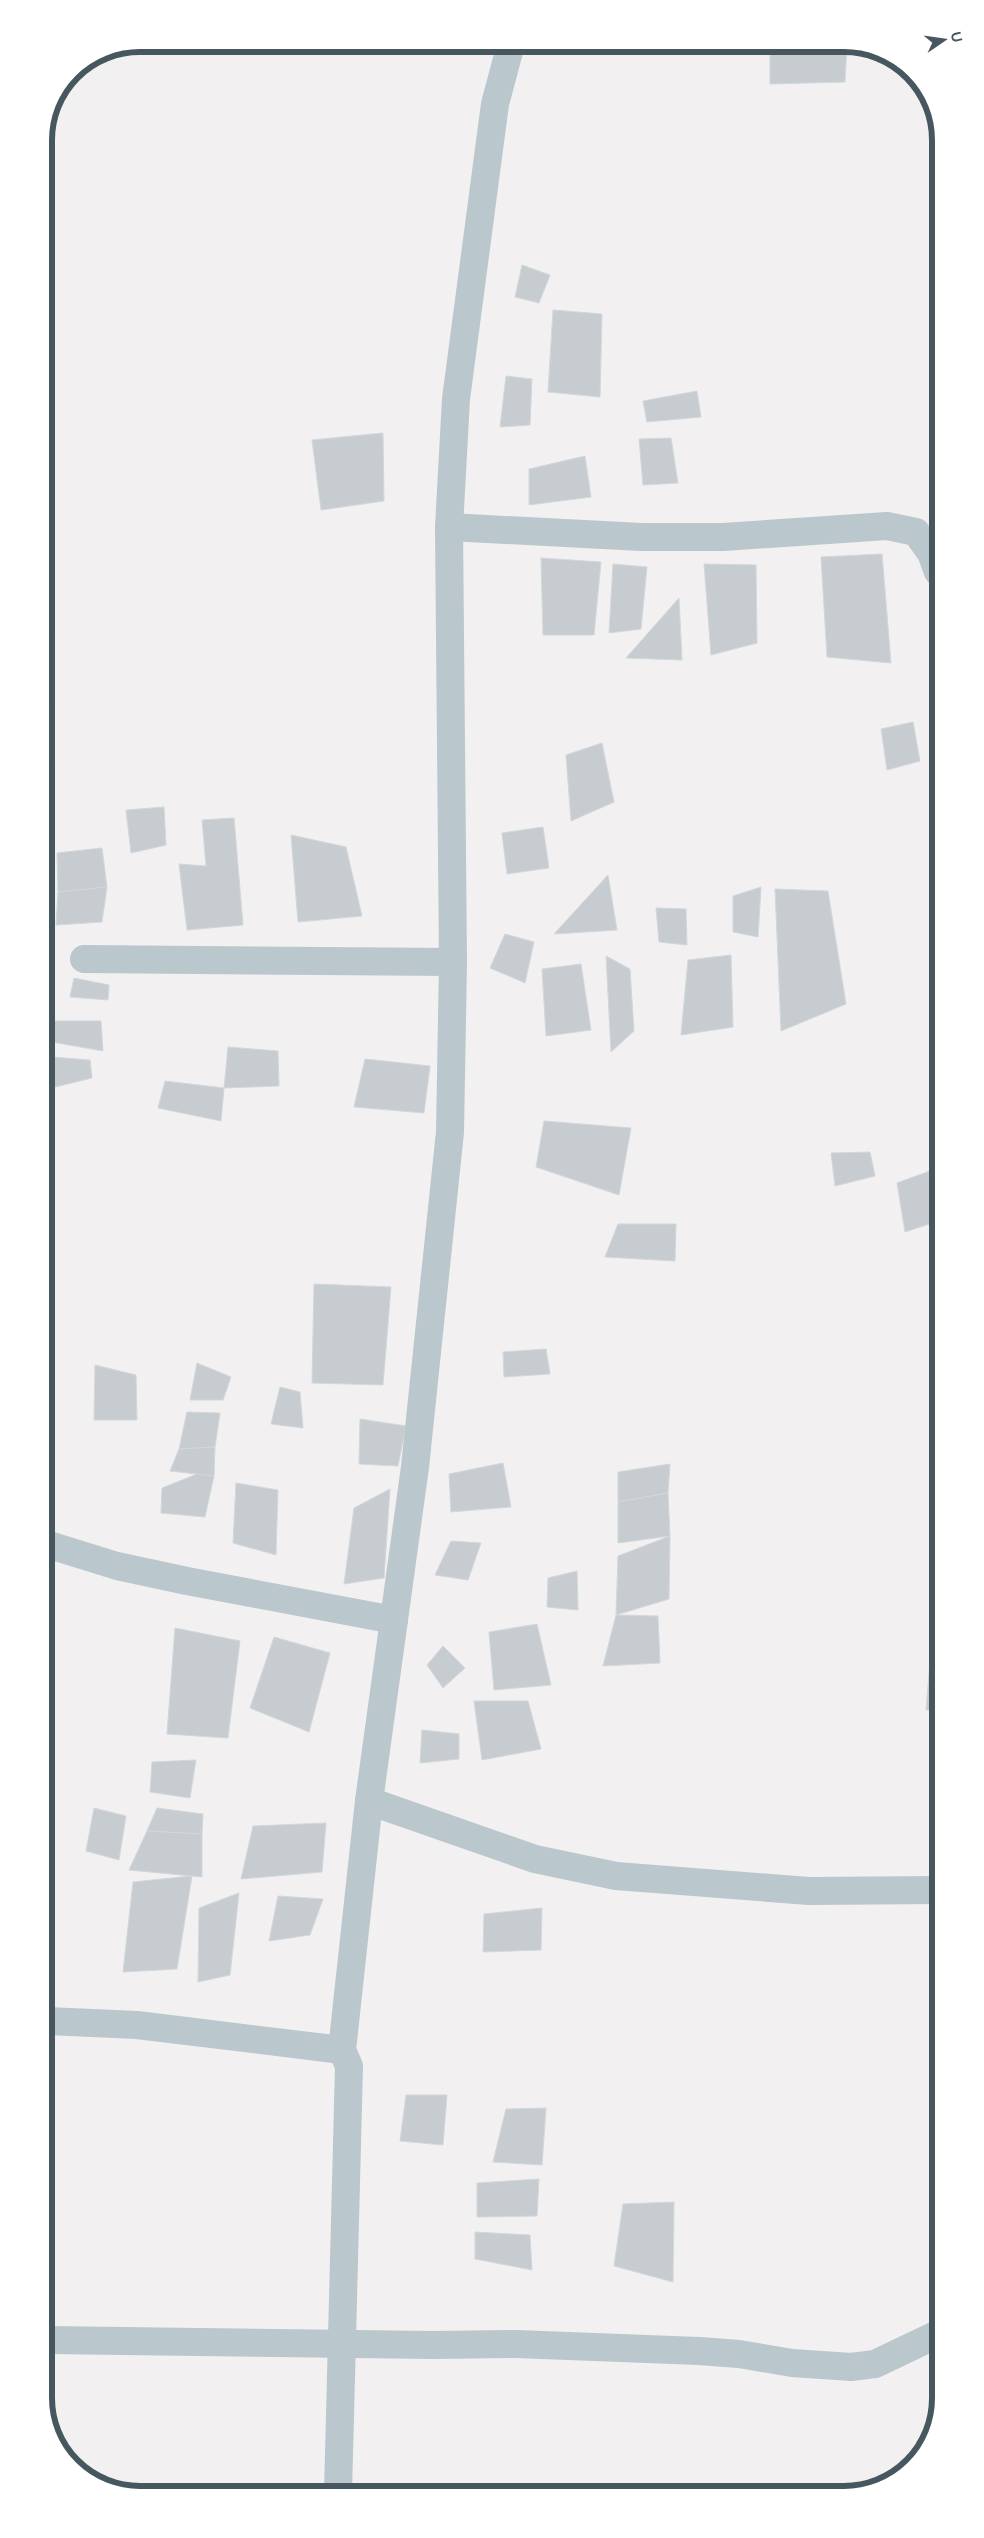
<svg xmlns="http://www.w3.org/2000/svg" width="984" height="2538" viewBox="0 0 984 2538" font-family="Raleway,sans-serif">
<style>
.building{fill:#c6ccd0;stroke:#d3d7dc}
.lines{fill:none;stroke-linecap:round;stroke-linejoin:round}
.minor{stroke:#bac7cd;stroke-width:28}
.rim{fill:none;stroke:#46575f;stroke-width:6}
</style>
<rect width="100%" height="100%" fill="#f2f0f0"/>
<g class="building">
<path d="M770 44H847L845 82 770 84Z"/>
<path d="M522 265 550 275 539 303 515 297Z"/>
<path d="M553 310 602 314 600 397 548 392Z"/>
<path d="M506 376 532 379 530 425 500 427Z"/>
<path d="M697 391 701 417 647 422 643 401Z"/>
<path d="M383 433 384 501 321 510 312 440Z"/>
<path d="M671 438 678 483 643 485 639 439Z"/>
<path d="M585 456 591 497 529 505V469Z"/>
<path d="M882 554 891 663 827 657 821 557Z"/>
<path d="M541 558 601 562 594 635H543Z"/>
<path d="M613 564 647 567 641 629 609 633Z"/>
<path d="M704 564 756 565 757 643 711 655Z"/>
<path d="M679 598 682 660 626 658Z"/>
<path d="M913 722 920 761 887 770 881 729Z"/>
<path d="M602 743 614 802 571 821 566 755Z"/>
<path d="M164 807 166 845 131 853 126 810Z"/>
<path d="M234 818 243 925 187 930 179 864 206 866 202 820Z"/>
<path d="M543 827 549 868 507 874 502 833Z"/>
<path d="M291 835 346 847 362 916 298 922Z"/>
<path d="M102 848 107 887 58 892 57 853Z"/>
<path d="M608 875 617 930 554 934Z"/>
<path d="M107 887 102 922 56 925 58 892Z"/>
<path d="M761 887 758 937 733 932V896Z"/>
<path d="M775 889 828 891 846 1004 781 1031Z"/>
<path d="M656 908 686 909 687 945 659 942Z"/>
<path d="M505 934 534 942 525 983 490 968Z"/>
<path d="M731 955 733 1027 681 1035 688 960Z"/>
<path d="M606 956 630 969 634 1031 611 1052Z"/>
<path d="M581 964 591 1030 546 1036 542 969Z"/>
<path d="M74 978 109 985 108 1000 70 997Z"/>
<path d="M48 1021H101L103 1051 52 1042Z"/>
<path d="M228 1047 278 1051 279 1086 224 1088Z"/>
<path d="M52 1057 90 1060 92 1078 51 1088Z"/>
<path d="M365 1059 430 1066 424 1113 354 1107Z"/>
<path d="M165 1081 224 1088 221 1121 158 1108Z"/>
<path d="M544 1121 631 1128 619 1195 536 1167Z"/>
<path d="M870 1152 875 1176 835 1186 831 1153Z"/>
<path d="M938 1168 939 1221 905 1232 897 1183Z"/>
<path d="M618 1224H676L675 1261 605 1257Z"/>
<path d="M314 1284 391 1287 383 1385 312 1383Z"/>
<path d="M546 1349 550 1374 504 1377 503 1352Z"/>
<path d="M197 1363 231 1377 223 1400H190Z"/>
<path d="M95 1365 136 1375 137 1420H94Z"/>
<path d="M280 1387 300 1392 303 1428 271 1424Z"/>
<path d="M187 1412 220 1413 215 1447 179 1449Z"/>
<path d="M360 1419 406 1426 398 1466 359 1464Z"/>
<path d="M215 1447 214 1476 170 1471 179 1449Z"/>
<path d="M503 1463 511 1507 451 1512 449 1474Z"/>
<path d="M670 1464 668 1493 618 1502V1472Z"/>
<path d="M197 1474 214 1476 205 1517 161 1513 162 1488Z"/>
<path d="M236 1483 278 1490 276 1555 233 1543Z"/>
<path d="M390 1489 384 1578 344 1584 354 1508Z"/>
<path d="M668 1493 670 1536 618 1543V1502Z"/>
<path d="M670 1536 669 1599 616 1615 618 1556Z"/>
<path d="M451 1541 481 1543 468 1580 435 1575Z"/>
<path d="M577 1571 578 1610 547 1607 548 1578Z"/>
<path d="M616 1615 658 1616 660 1663 603 1666Z"/>
<path d="M537 1624 551 1685 494 1690 489 1632Z"/>
<path d="M175 1628 240 1641 228 1738 167 1734Z"/>
<path d="M274 1637 330 1653 309 1732 250 1708Z"/>
<path d="M443 1646 465 1668 443 1688 427 1665Z"/>
<path d="M931 1650 939 1651V1710H926Z"/>
<path d="M474 1701H528L541 1749 482 1760Z"/>
<path d="M422 1730 459 1734V1759L420 1763Z"/>
<path d="M196 1760 190 1798 150 1792 152 1762Z"/>
<path d="M94 1808 126 1816 119 1860 86 1851Z"/>
<path d="M157 1808 203 1814 202 1834 147 1831Z"/>
<path d="M326 1823 322 1872 241 1879 253 1826Z"/>
<path d="M147 1831 202 1834V1877L129 1870Z"/>
<path d="M192 1876 177 1969 123 1972 133 1882Z"/>
<path d="M239 1893 230 1975 198 1982 199 1908Z"/>
<path d="M278 1896 323 1899 310 1935 269 1941Z"/>
<path d="M542 1908 541 1950 483 1952 484 1914Z"/>
<path d="M406 2095H447L443 2145 400 2141Z"/>
<path d="M546 2108 542 2165 493 2162 506 2109Z"/>
<path d="M539 2179 537 2216 477 2217V2183Z"/>
<path d="M674 2202 673 2282 614 2266 623 2204Z"/>
<path d="M475 2232 530 2235 532 2270 475 2259Z"/>
</g>
<g class="lines">
<g class="minor">
<path d="M449 527 641 537H723L887 526 916 532 931 553 938 572"/>
<path d="M84 959 453 962"/>
<path d="M46 1544 117 1566 187 1581 394 1620"/>
<path d="M369 1801 535 1859 616 1876 809 1891 939 1890"/>
<path d="M47 2021 137 2025 342 2050"/>
<path d="M47 2340 433 2345 516 2344 699 2351 739 2354 792 2363 851 2367 875 2364 940 2333"/>
<path d="M338 2493 349 2066 342 2050 369 1801 415 1467 450 1132 453 962 449 527 456 399 495 104 511 44"/>
</g>
</g>
<path d="M0 0H984V2538H0ZM140 52H844A88 88 0 0 1 932 140V2398A88 88 0 0 1 844 2486H140A88 88 0 0 1 52 2398V140A88 88 0 0 1 140 52Z" fill="#fff" fill-rule="evenodd"/>
<path class="rim" d="M140 52H844A88 88 0 0 1 932 140V2398A88 88 0 0 1 844 2486H140A88 88 0 0 1 52 2398V140A88 88 0 0 1 140 52Z"/>
<g transform="translate(944 40) rotate(77)" stroke="#ffffff" stroke-width="4" paint-order="stroke">
<path d="M0-4L9 19L0 12L-9 19Z" fill="#46575f"/>
<text y="-8" font-size="14" font-weight="bold" text-anchor="middle" fill="#46575f">U</text>
</g>
</svg>
